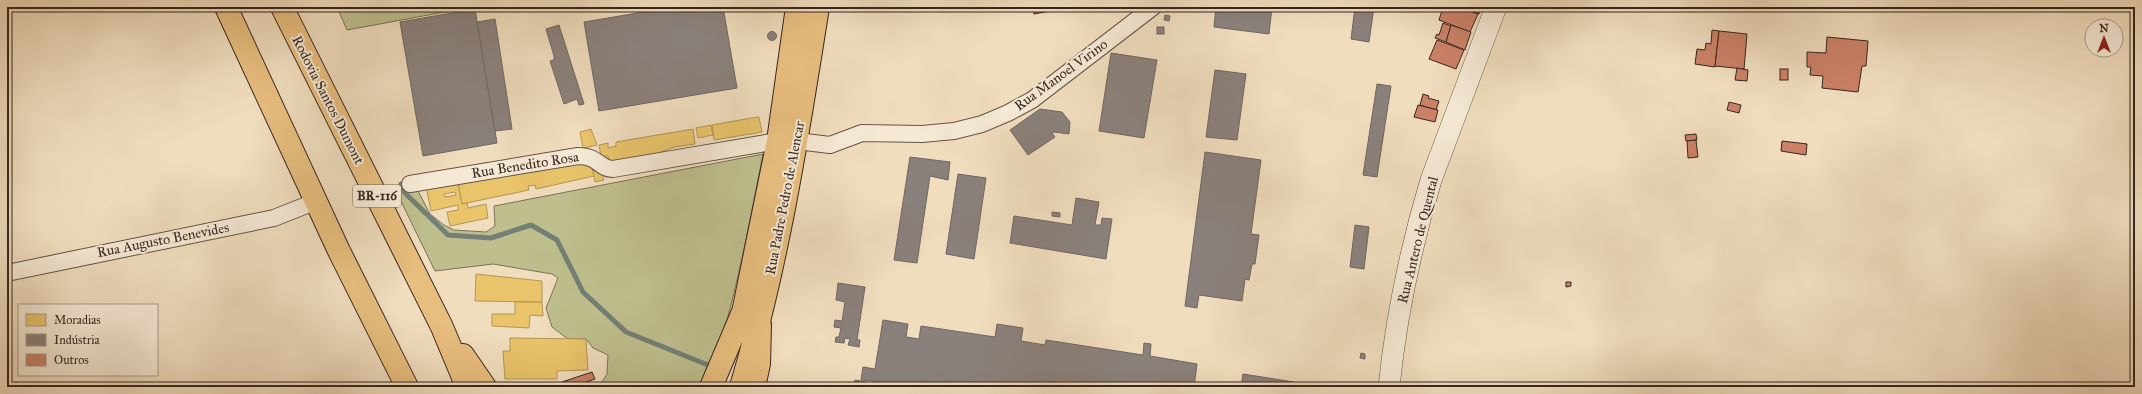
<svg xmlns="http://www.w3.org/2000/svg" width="2142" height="394" viewBox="0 0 2142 394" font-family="'IM FELL Great Primer',serif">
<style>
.green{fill:#bfbf8e;stroke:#7a7256}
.homes{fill:#e9c46a;stroke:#b39554;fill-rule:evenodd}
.industry{fill:#8a817c;stroke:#706660}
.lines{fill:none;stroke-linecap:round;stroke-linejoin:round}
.stream{stroke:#728075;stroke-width:5}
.building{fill:#cb8167;stroke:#35261f}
.minor-casing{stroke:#645447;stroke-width:18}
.tertiary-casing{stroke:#645447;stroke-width:22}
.primary-casing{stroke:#35261f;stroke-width:24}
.trunk-casing{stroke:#35261f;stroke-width:24}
.minor{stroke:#f5e9d5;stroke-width:16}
.tertiary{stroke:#f5e9d5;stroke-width:21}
.primary{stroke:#e8be7f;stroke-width:22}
.trunk{stroke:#e8be7f;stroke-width:22}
.labels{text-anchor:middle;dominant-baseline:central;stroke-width:4;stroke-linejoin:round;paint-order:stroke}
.shield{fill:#f5e9d5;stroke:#6f6056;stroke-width:1}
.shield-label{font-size:13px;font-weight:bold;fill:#35261f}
.street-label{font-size:14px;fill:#35261f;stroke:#f5e9d5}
</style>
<rect width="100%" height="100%" fill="#f0ddbe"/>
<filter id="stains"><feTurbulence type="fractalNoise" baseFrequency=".005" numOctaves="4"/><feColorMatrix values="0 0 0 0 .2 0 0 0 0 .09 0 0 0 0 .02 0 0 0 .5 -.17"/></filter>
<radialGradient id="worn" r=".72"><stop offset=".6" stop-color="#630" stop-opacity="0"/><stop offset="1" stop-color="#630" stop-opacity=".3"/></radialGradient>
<g class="green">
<path d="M337 7H472L347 30Z"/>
<path d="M763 154C747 233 734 312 705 387H599L607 374 608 355 593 348 586 339H568L552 327 546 308 558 278 552 274 493 264 435 271 396 191V186L405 183 417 189 430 214 444 225 454 230 486 232 495 226 494 206Z"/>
</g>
<g class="homes">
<path d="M757 117H759L762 132 714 140 712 125Z"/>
<path d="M711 125 713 135 698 138 696 128Z"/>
<path d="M591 129 597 145 583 148 580 132Z"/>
<path d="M693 129 695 144 675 147 658 153 609 161 608 156H601L599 145 608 143V148L616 146V142Z"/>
<path d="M591 160 594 176 536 189 535 185 528 186 529 190 462 204 457 179Z"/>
<path d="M591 160 602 172 604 180 595 182Z"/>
<path d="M456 175 462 204 467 203 468 208 486 204 488 218 450 226 447 212 458 210V205L431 211 426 186ZM455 192 456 195 445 197 444 194Z"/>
<path d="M476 274 542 281V302L475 301Z"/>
<path d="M515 302H542L543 316 530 315 529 328 492 326V314H515Z"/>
<path d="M510 338 586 339 588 370 557 371V379H505L503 351H510Z"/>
</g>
<g class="industry">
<path d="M673 7H723L737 88 599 111 584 22Z"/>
<path d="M1216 7H1272L1269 34 1214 27Z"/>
<path d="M1355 7H1374L1369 42 1351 39Z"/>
<path d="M475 9 497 143 423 156 400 22Z"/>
<path d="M1165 15 1170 16 1169 21 1164 20Z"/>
<path d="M495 19 512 129 495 131 477 22Z"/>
<path d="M559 25 584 104 579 105 577 99 564 104 550 61 554 60V56L546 29Z"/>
<rect x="1157" y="27" width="7" height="7"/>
<circle cx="772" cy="36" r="4.5"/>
<path d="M1111 53 1157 60 1144 138 1099 131Z"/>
<path d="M1215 70 1246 74 1237 140 1206 137Z"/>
<path d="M1377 84 1391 86 1377 177 1363 175Z"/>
<path d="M1040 109 1062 112 1070 122 1069 134 1054 132 1052 133 1055 137 1028 155 1010 130Z"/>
<path d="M1205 152 1261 160 1251 234 1259 235 1255 264H1252L1249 280 1245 279 1242 301 1199 295 1197 308 1185 306Z"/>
<path d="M910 157 950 162 948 180 930 176 917 263 894 260Z"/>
<path d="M958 174 986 178 974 259 946 254Z"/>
<path d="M1076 198 1099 202 1095 225H1101L1102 218 1112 219 1106 259 1010 243 1014 216 1072 225Z"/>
<path d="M1052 212 1060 213V217L1052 216Z"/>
<path d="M1355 225 1369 227 1364 269 1350 267Z"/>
<path d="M838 283 865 287 857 340H860L859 347 848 345 850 339 845 338 844 343 835 342 836 337H839L841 328 834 327 835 320 842 321 845 302 836 300Z"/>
<path d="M883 320 908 324 906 337 919 339 921 326 995 337 997 324 1023 328 1021 341 1045 345 1046 340 1143 355 1144 343 1151 344 1150 356 1197 364 1194 387H872L873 381 861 380 863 367 875 369Z"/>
<path d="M1361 353 1365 354V359L1360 358Z"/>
<path d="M1243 374 1294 382 1293 387H1241Z"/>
<path d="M855 380 866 382V387H854Z"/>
</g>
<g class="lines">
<path class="stream" d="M401 184 405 193 448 235 491 238 531 225 557 240 583 292 626 332 713 367"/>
</g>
<g class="building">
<path d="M1032 7H1072L1034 14Z"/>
<path d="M1443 7H1459L1478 14 1470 32 1439 20Z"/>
<path d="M1459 7H1482L1479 14Z"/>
<path d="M1443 23 1451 26 1446 42 1435 38 1437 34 1439 35Z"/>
<path d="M1451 25 1471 32 1465 50 1446 42Z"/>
<path d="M1712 30 1719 31 1715 67 1695 64 1697 49 1705 50 1706 43 1711 44Z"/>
<path d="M1719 31 1747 34 1744 69 1715 66Z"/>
<path d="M1827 37 1868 41 1866 66H1862L1858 92 1822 88 1823 76 1810 75 1811 67H1807V52L1826 53Z"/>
<path d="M1437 40 1464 50 1456 69 1429 59Z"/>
<path d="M1737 68 1748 70 1747 81 1735 80Z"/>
<rect x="1780" y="69" width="8" height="11"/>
<path d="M1423 94 1429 96 1428 98 1439 101 1436 110 1420 105Z"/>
<path d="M1729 102 1741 105 1739 113 1727 110Z"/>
<path d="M1418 105 1438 110 1435 122 1414 117Z"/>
<path d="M1696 134 1697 140 1686 141 1685 135Z"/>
<path d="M1696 140 1698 157 1688 158 1687 141Z"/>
<path d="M1782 141 1807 144 1806 155 1781 151Z"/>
<path d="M1566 282H1571V286L1566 287Z"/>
<path d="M592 372 595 379 571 387H565L562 382Z"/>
</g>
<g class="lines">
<defs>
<g id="minor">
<path d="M797 141 830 145 862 133 922 134 954 131 982 124 1008 113 1032 100 1153 7"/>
<path d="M410 184 578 156C599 156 599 169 613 169L778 141"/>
<path d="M7 273 274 218 317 201"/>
</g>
<path id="tertiary" d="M1389 387C1396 317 1411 247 1431 180L1496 7"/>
<g id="primary">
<path d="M739 332 778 141 797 7"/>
<path d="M741 387C778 263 798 134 818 7"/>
</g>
<g id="trunk">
<path d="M226 7 339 251 407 387"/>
<path d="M282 7 442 327 467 387"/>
<path d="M463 355 485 387"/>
<path d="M711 387 742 314"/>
<path d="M754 387 759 364 760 325"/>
</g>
</defs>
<use href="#minor" class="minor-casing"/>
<use href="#tertiary" class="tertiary-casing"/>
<use href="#primary" class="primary-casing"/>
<use href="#trunk" class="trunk-casing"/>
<use href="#minor" class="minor"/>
<use href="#tertiary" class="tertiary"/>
<use href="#primary" class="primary"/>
<use href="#trunk" class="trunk"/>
</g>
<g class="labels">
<rect class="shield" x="353" y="185" width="48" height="22" rx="3"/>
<g class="shield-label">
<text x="377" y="196">BR-116</text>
</g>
<g class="street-label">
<text transform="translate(1061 75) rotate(-36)">Rua Manoel Virino</text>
<text transform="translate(328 100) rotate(63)">Rodovia Santos Dumont</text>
<text transform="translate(525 165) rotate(-9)">Rua Benedito Rosa</text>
<text transform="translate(785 198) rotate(-79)">Rua Padre Pedro de Alencar</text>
<text transform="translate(163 240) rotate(-11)">Rua Augusto Benevides</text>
<text transform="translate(1418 240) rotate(-76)">Rua Antero de Quental</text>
</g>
</g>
<rect width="2142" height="394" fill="none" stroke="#f0ddbe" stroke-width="24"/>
<rect x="8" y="8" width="2126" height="378" fill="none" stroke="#35261f" stroke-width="2"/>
<rect x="12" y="12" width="2118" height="370" fill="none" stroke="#35261f"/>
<rect x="18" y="304" width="140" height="72" fill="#f5e9d5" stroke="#a89b8c"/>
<rect x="26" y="314" width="20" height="12" fill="#e9c46a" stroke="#a89b8c"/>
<text x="54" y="324" font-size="12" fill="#35261f">Moradias</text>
<rect x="26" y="334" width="20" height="12" fill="#8a817c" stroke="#a89b8c"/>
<text x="54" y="344" font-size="12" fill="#35261f">Indústria</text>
<rect x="26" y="354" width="20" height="12" fill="#cb8167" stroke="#a89b8c"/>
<text x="54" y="364" font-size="12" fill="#35261f">Outros</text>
<g transform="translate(2104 38)"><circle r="19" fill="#f5e9d5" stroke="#a89b8c"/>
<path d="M0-3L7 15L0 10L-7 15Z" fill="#8f2418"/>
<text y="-6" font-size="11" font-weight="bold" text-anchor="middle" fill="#35261f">N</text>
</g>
<rect width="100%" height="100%" filter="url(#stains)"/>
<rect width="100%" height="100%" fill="url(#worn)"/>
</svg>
